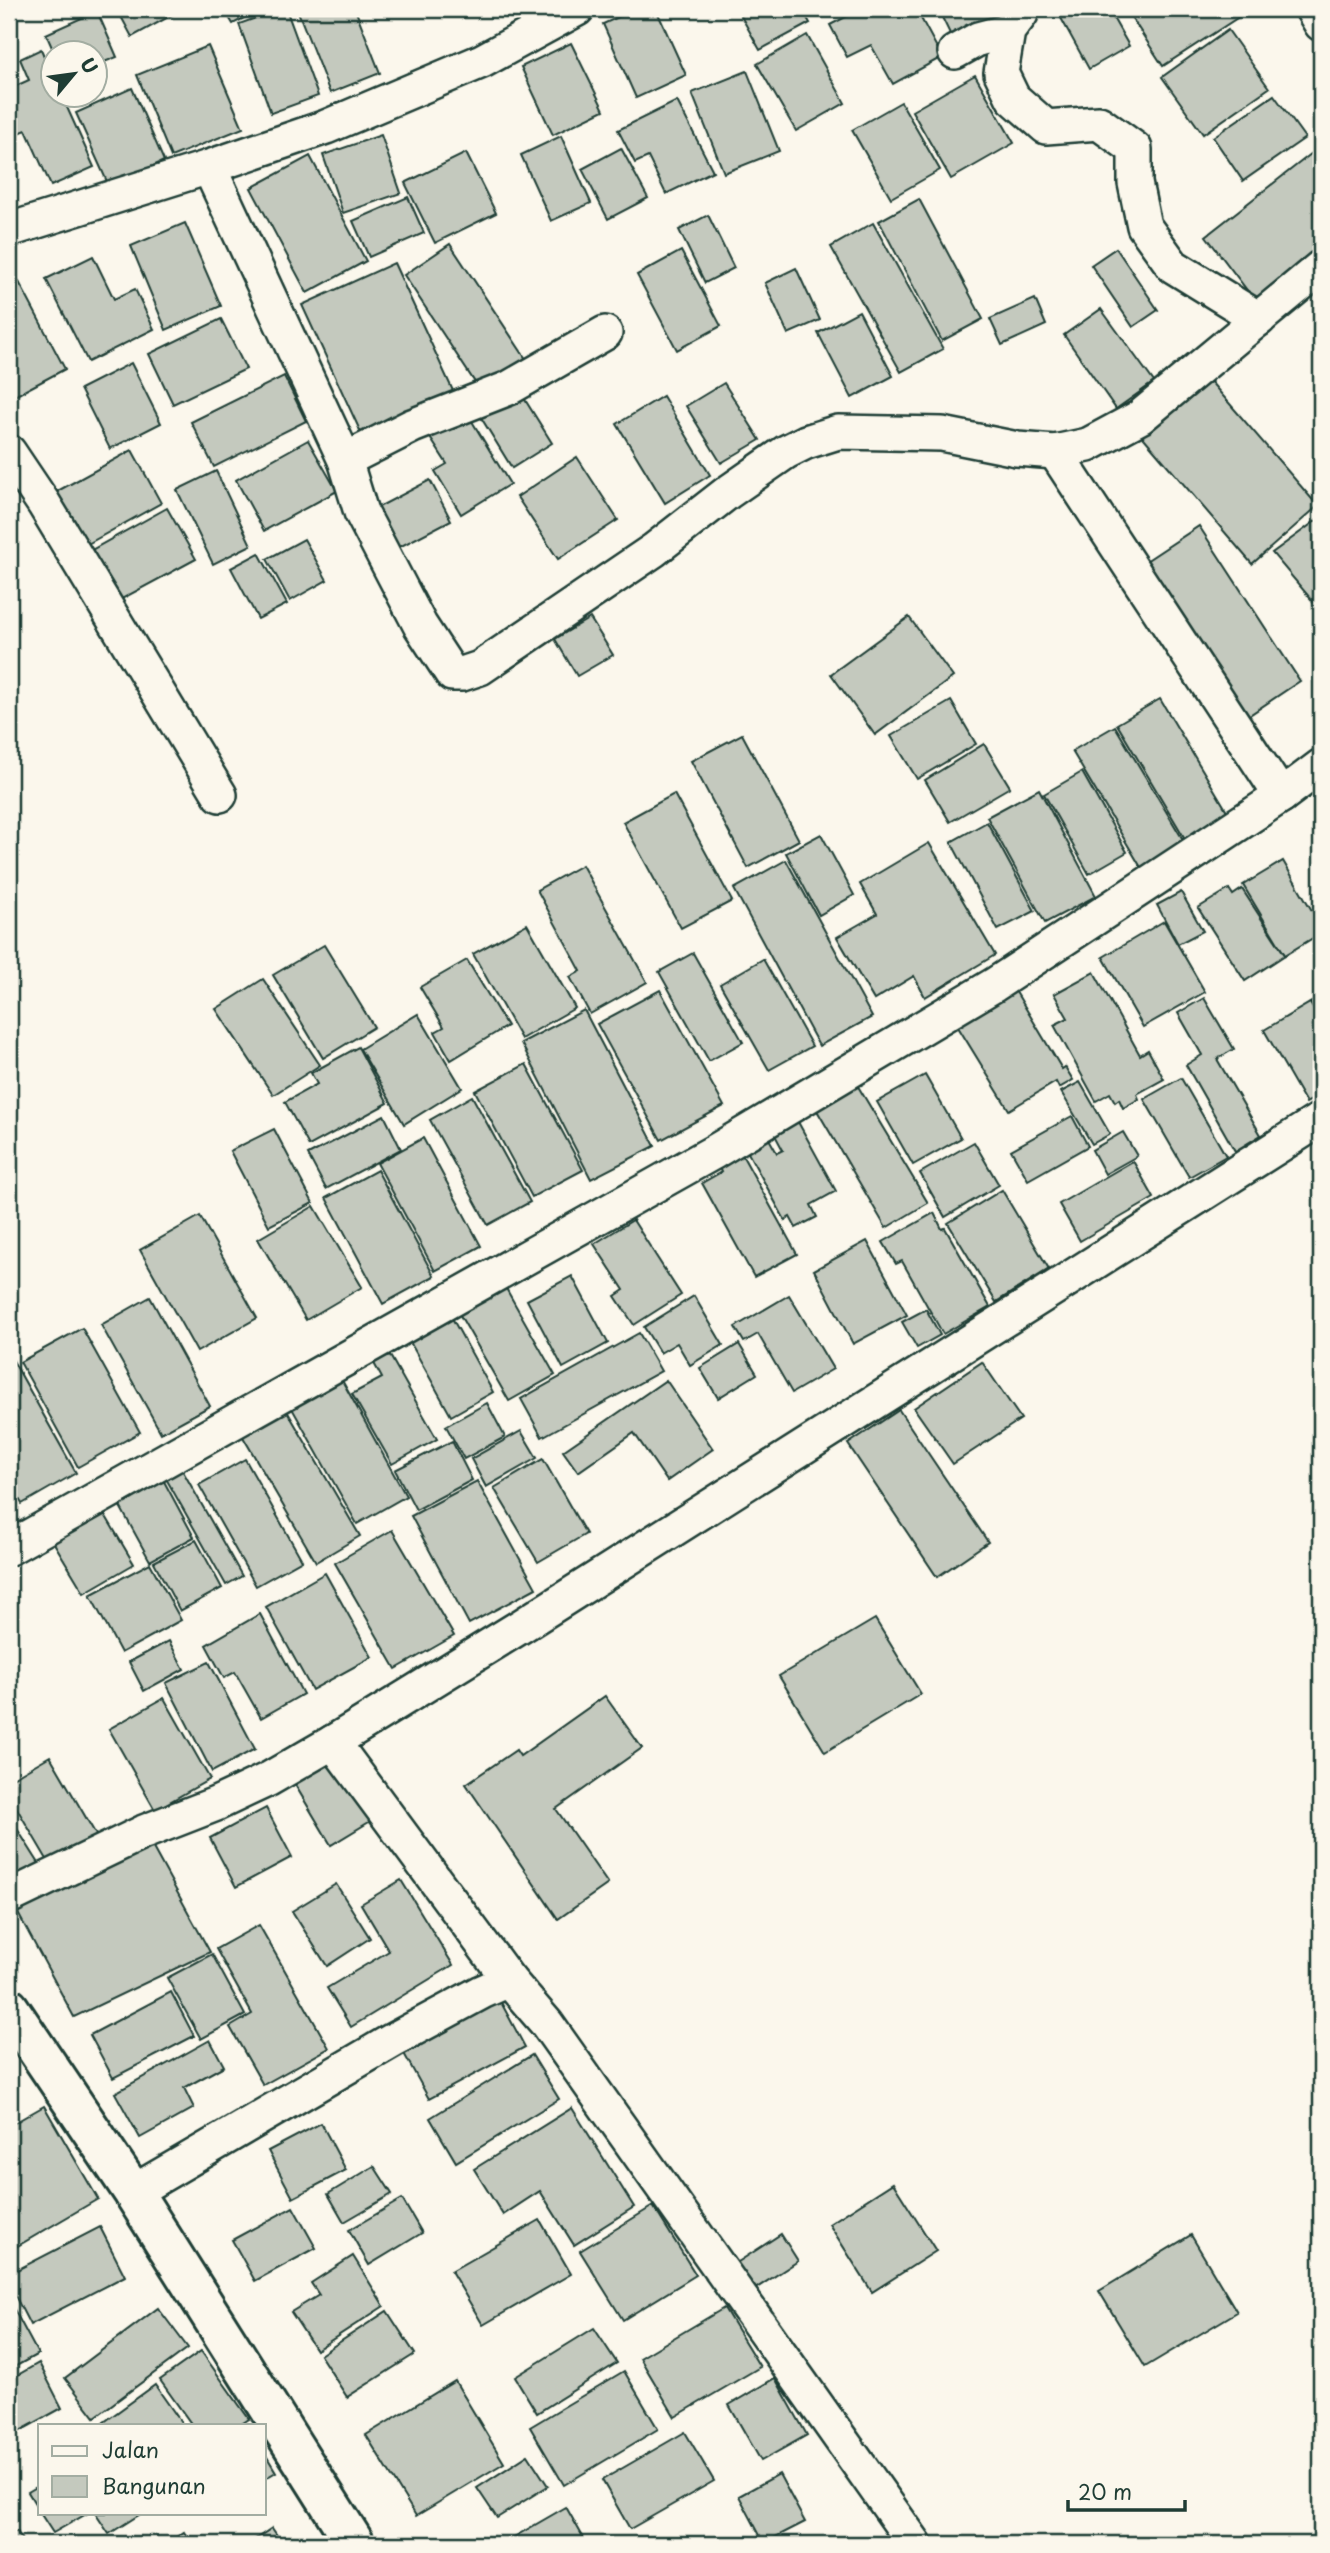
<svg xmlns="http://www.w3.org/2000/svg" width="1330" height="2553" viewBox="0 0 1330 2553" font-family="'Playpen Sans',sans-serif">
<style>
.building{fill:#c4c9be;stroke:#1f3d34;stroke-width:2}
.lines{fill:none;stroke-linecap:round;stroke-linejoin:round}
.minor-casing{stroke:#1f3d34;stroke-width:38}
.trunk-casing{stroke:#1f3d34;stroke-width:44}
.minor{stroke:#fbf7ec;stroke-width:33}
.trunk{stroke:#fbf7ec;stroke-width:38}
</style>
<rect width="100%" height="100%" fill="#fbf7ec"/>
<filter id="ink" filterUnits="userSpaceOnUse"><feTurbulence type="fractalNoise" baseFrequency=".0143" numOctaves="2"/><feDisplacementMap in="SourceGraphic" scale="14" xChannelSelector="R" yChannelSelector="G"/><feConvolveMatrix kernelMatrix="1 2 1 2 8 2 1 2 1" color-interpolation-filters="sRGB"/></filter>
<g filter="url(#ink)">
<g class="building">
<path d="M117 9H183L132 37Z"/>
<path d="M224 9H261L233 24Z"/>
<path d="M281 9H286L318 96 271 113 239 24Z"/>
<path d="M297 9H355L380 73 330 93Z"/>
<path d="M636 9H656L686 75 636 98 603 24Z"/>
<path d="M737 9H802L810 23 760 50Z"/>
<path d="M861 9H916L942 57 893 84 871 45 847 57 830 25Z"/>
<path d="M938 9H998L1000 14 952 38Z"/>
<path d="M1056 9H1108L1129 46 1089 69Z"/>
<path d="M1126 9H1251L1163 66Z"/>
<path d="M97 11 117 57 94 66V52H54L46 34Z"/>
<path d="M1228 30 1269 88 1203 134 1162 77Z"/>
<path d="M807 35 845 103 796 131 757 64Z"/>
<path d="M571 43 604 110 553 135 521 67Z"/>
<path d="M208 46 243 128 171 157 137 75Z"/>
<path d="M41 49 52 75V94H61L94 167 51 186 26 130 12 136 9 129V89L29 80 20 59Z"/>
<path d="M747 71 779 151 724 173 692 93Z"/>
<path d="M975 75 1014 143 951 179 912 111Z"/>
<path d="M132 88 164 161 109 186 76 113Z"/>
<path d="M1274 95 1305 138 1243 181 1213 137Z"/>
<path d="M677 101 713 171 666 194 648 157 635 163 618 130Z"/>
<path d="M901 102 940 170 891 198 852 130Z"/>
<path d="M381 135 401 193 343 213 323 155Z"/>
<path d="M561 136 591 203 551 221 521 155Z"/>
<path d="M1321 146V252L1256 302 1206 236Z"/>
<path d="M621 148 648 198 608 219 582 169Z"/>
<path d="M466 153 496 213 435 243 405 183Z"/>
<path d="M310 156 366 261 307 293 251 188Z"/>
<path d="M408 197 424 233 369 257 353 221Z"/>
<path d="M919 199 983 319 942 341 879 221Z"/>
<path d="M708 215 734 268 705 283 679 230Z"/>
<path d="M185 223 221 306 166 330 131 246Z"/>
<path d="M873 223 943 349 901 372 831 247Z"/>
<path d="M450 244 528 362 482 393 404 275Z"/>
<path d="M1116 248 1158 310 1133 327 1091 265Z"/>
<path d="M681 251 721 326 677 350 637 275Z"/>
<path d="M93 256 114 299 135 289 154 329 88 362 46 279Z"/>
<path d="M9 263 65 369 9 399Z"/>
<path d="M394 263 454 393 362 435 302 305Z"/>
<path d="M796 268 820 320 788 334 765 283Z"/>
<path d="M1035 299 1046 325 1002 345 990 319Z"/>
<path d="M1101 309 1154 382 1116 409 1064 335Z"/>
<path d="M859 311 893 376 852 398 818 333Z"/>
<path d="M221 319 246 369 173 404 149 354Z"/>
<path d="M131 363 161 423 110 449 80 389Z"/>
<path d="M1204 374 1318 506 1252 564 1138 431Z"/>
<path d="M284 376 306 421 214 467 191 422Z"/>
<path d="M724 383 760 440 721 463 686 406Z"/>
<path d="M517 387 552 443 512 468 477 411Z"/>
<path d="M663 396 710 475 665 503 617 424Z"/>
<path d="M467 413 510 484 461 514 435 471 447 464 429 436Z"/>
<path d="M308 440 337 491 264 531 236 480Z"/>
<path d="M132 450 161 503 84 546 54 493Z"/>
<path d="M577 457 618 520 558 559 517 497Z"/>
<path d="M216 471 251 545 213 564 177 490Z"/>
<path d="M430 480 451 520 390 552 369 512Z"/>
<path d="M167 508 196 559 118 601 90 551Z"/>
<path d="M1321 517V611L1272 553Z"/>
<path d="M1199 526 1300 681 1245 718 1143 563Z"/>
<path d="M304 539 327 580 290 601 267 559Z"/>
<path d="M259 553 287 604 258 619 231 568Z"/>
<path d="M909 617 953 677 875 735 831 674Z"/>
<path d="M590 618 613 655 577 676 555 639Z"/>
<path d="M1160 699 1230 816 1187 842 1117 724Z"/>
<path d="M951 701 976 744 917 779 891 736Z"/>
<path d="M1115 726 1185 843 1142 869 1072 751Z"/>
<path d="M742 734 799 840 748 868 691 761Z"/>
<path d="M984 744 1010 787 950 822 925 780Z"/>
<path d="M1082 772 1127 852 1089 874 1044 794Z"/>
<path d="M1039 789 1096 896 1045 923 987 817Z"/>
<path d="M674 794 732 901 681 928 623 822Z"/>
<path d="M987 822 1035 911 998 930 951 842Z"/>
<path d="M821 834 854 895 819 915 786 853Z"/>
<path d="M929 843 995 955 925 997 914 976 874 1000 837 937 877 914 860 884Z"/>
<path d="M786 860 872 1017 819 1046 734 889Z"/>
<path d="M1283 861 1321 926V933L1285 955 1243 885Z"/>
<path d="M582 865 647 982 590 1014 570 977 581 971 537 890Z"/>
<path d="M1229 889 1233 895 1242 889 1285 955 1245 981 1198 908Z"/>
<path d="M1181 892 1203 931 1178 944 1157 905Z"/>
<path d="M1164 921 1205 992 1143 1027 1103 957Z"/>
<path d="M527 924 575 1008 521 1039 473 954Z"/>
<path d="M324 945 374 1027 323 1058 273 975Z"/>
<path d="M693 953 743 1042 709 1061 659 972Z"/>
<path d="M763 959 812 1046 769 1070 720 984Z"/>
<path d="M467 960 507 1026 451 1060 435 1032 444 1027 420 987Z"/>
<path d="M1094 972 1140 1055 1148 1050 1164 1079 1137 1094 1139 1099 1123 1108 1119 1099 1115 1102 1110 1093 1096 1101 1054 1025 1068 1018 1054 994Z"/>
<path d="M263 979 320 1065 273 1095 216 1009Z"/>
<path d="M1013 987 1062 1069 1065 1067 1073 1080 1059 1088 1056 1082 1009 1110 955 1022Z"/>
<path d="M660 990 724 1106 661 1140 597 1024Z"/>
<path d="M1321 996V1021L1310 1003Z"/>
<path d="M1204 998 1234 1049 1217 1059 1261 1135 1235 1151 1186 1065 1202 1055 1178 1013Z"/>
<path d="M1310 1003 1321 1023V1095L1306 1103 1264 1030Z"/>
<path d="M584 1010 655 1146 591 1179 521 1043Z"/>
<path d="M418 1014 462 1088 404 1124 360 1049Z"/>
<path d="M358 1047 388 1103 309 1146 285 1102 317 1084 311 1073Z"/>
<path d="M526 1064 583 1170 532 1197 475 1091Z"/>
<path d="M925 1075 961 1138 913 1165 877 1102Z"/>
<path d="M1181 1078 1226 1156 1189 1177 1144 1099Z"/>
<path d="M1080 1082 1110 1134 1092 1144 1061 1092Z"/>
<path d="M856 1083 928 1203 886 1228 815 1107Z"/>
<path d="M472 1096 530 1202 488 1225 430 1120Z"/>
<path d="M792 1111 836 1191 811 1205 817 1217 796 1228 790 1217 785 1220 741 1140 763 1128 777 1153 783 1150 769 1124Z"/>
<path d="M384 1115 401 1149 326 1189 308 1155Z"/>
<path d="M1072 1116 1088 1146 1028 1180 1011 1150Z"/>
<path d="M274 1129 313 1203 269 1226 230 1151Z"/>
<path d="M1123 1132 1137 1156 1105 1174 1092 1150Z"/>
<path d="M423 1138 481 1246 435 1271 377 1163Z"/>
<path d="M735 1142 797 1254 754 1277 702 1183 721 1172 712 1154Z"/>
<path d="M974 1142 999 1185 945 1217 920 1173Z"/>
<path d="M1133 1161 1154 1198 1080 1241 1059 1204Z"/>
<path d="M377 1170 434 1276 383 1304 326 1198Z"/>
<path d="M1002 1190 1049 1269 996 1302 948 1223Z"/>
<path d="M314 1206 362 1287 306 1320 258 1239Z"/>
<path d="M934 1213 942 1229 945 1228 990 1307 943 1334 902 1261 896 1264 883 1242Z"/>
<path d="M200 1216 257 1318 197 1352 140 1250Z"/>
<path d="M633 1220 681 1295 634 1325 615 1296 624 1290 594 1244Z"/>
<path d="M867 1241 907 1315 853 1344 814 1270Z"/>
<path d="M499 1276 555 1375 509 1401 453 1303Z"/>
<path d="M572 1276 608 1343 563 1368 527 1300Z"/>
<path d="M789 1295 833 1369 792 1393 758 1334 744 1342 735 1327Z"/>
<path d="M694 1296 723 1345 690 1365 677 1343 660 1353 644 1327Z"/>
<path d="M150 1297 210 1406 161 1433 101 1325Z"/>
<path d="M447 1309 493 1392 451 1416 405 1333Z"/>
<path d="M926 1309 940 1335 917 1348 902 1322Z"/>
<path d="M82 1328 140 1432 78 1467 20 1362Z"/>
<path d="M639 1333 661 1371 542 1437 521 1399Z"/>
<path d="M739 1344 757 1374 718 1398 700 1368Z"/>
<path d="M384 1345 437 1439 392 1464 352 1394 382 1378 369 1354Z"/>
<path d="M11 1357 76 1473 22 1504 9 1481V1359Z"/>
<path d="M982 1362 1021 1419 953 1464 914 1408Z"/>
<path d="M339 1375 406 1496 357 1524 289 1403Z"/>
<path d="M666 1380 713 1449 667 1481 634 1433 578 1472 563 1451Z"/>
<path d="M487 1403 505 1437 464 1459 446 1426Z"/>
<path d="M283 1404 360 1536 316 1562 239 1430Z"/>
<path d="M899 1410 988 1542 937 1577 848 1444Z"/>
<path d="M521 1431 537 1458 486 1487 471 1459Z"/>
<path d="M452 1441 472 1480 416 1510 395 1470Z"/>
<path d="M245 1459 302 1560 256 1586 199 1485Z"/>
<path d="M543 1459 586 1534 538 1562 494 1488Z"/>
<path d="M180 1466 242 1576 226 1585 164 1475Z"/>
<path d="M160 1474 194 1537 150 1561 116 1499Z"/>
<path d="M477 1481 536 1588 469 1624 411 1516Z"/>
<path d="M101 1508 134 1564 84 1593 51 1538Z"/>
<path d="M392 1530 454 1636 396 1669 335 1563Z"/>
<path d="M196 1540 222 1588 180 1611 154 1562Z"/>
<path d="M150 1563 181 1620 121 1653 90 1595Z"/>
<path d="M325 1573 372 1657 312 1690 266 1607Z"/>
<path d="M260 1614 303 1694 261 1718 235 1672 224 1678 206 1645Z"/>
<path d="M875 1619 921 1694 825 1752 779 1676Z"/>
<path d="M169 1641 184 1669 144 1691 129 1662Z"/>
<path d="M209 1662 255 1749 212 1772 166 1683Z"/>
<path d="M605 1696 642 1748 556 1809 608 1884 558 1919 466 1784 516 1750 520 1756Z"/>
<path d="M164 1698 210 1779 155 1810 109 1729Z"/>
<path d="M50 1756 99 1840 52 1868 9 1795V1780Z"/>
<path d="M338 1757 374 1819 331 1845 294 1783Z"/>
<path d="M266 1808 292 1857 236 1887 210 1838Z"/>
<path d="M9 1816 40 1865 9 1885Z"/>
<path d="M148 1839 210 1952 74 2017 13 1904Z"/>
<path d="M401 1880 453 1965 351 2027 327 1988 389 1951 361 1904Z"/>
<path d="M336 1884 370 1938 327 1966 292 1911Z"/>
<path d="M259 1925 329 2048 263 2085 230 2027 252 2014 216 1949Z"/>
<path d="M212 1954 245 2015 201 2039 167 1978Z"/>
<path d="M171 1992 194 2036 113 2078 90 2035Z"/>
<path d="M497 1995 525 2047 429 2099 401 2048Z"/>
<path d="M210 2040 224 2066 184 2088 194 2108 140 2138 115 2093Z"/>
<path d="M532 2055 559 2099 456 2162 430 2118Z"/>
<path d="M44 2106 98 2199 9 2251V2126Z"/>
<path d="M572 2108 634 2207 574 2245 540 2191 503 2215 474 2169Z"/>
<path d="M321 2123 346 2170 293 2198 268 2151Z"/>
<path d="M374 2166 392 2194 344 2222 328 2194Z"/>
<path d="M893 2183 936 2251 872 2292 829 2224Z"/>
<path d="M402 2199 422 2233 369 2265 349 2230Z"/>
<path d="M653 2206 696 2275 623 2320 580 2251Z"/>
<path d="M293 2207 316 2248 255 2281 232 2240Z"/>
<path d="M540 2220 571 2274 483 2325 451 2271Z"/>
<path d="M100 2227 125 2276 30 2325 9 2284V2274Z"/>
<path d="M781 2234 798 2261 752 2291 735 2264Z"/>
<path d="M1191 2235 1237 2312 1145 2367 1099 2291Z"/>
<path d="M353 2256 384 2306 316 2350 291 2312 319 2295 311 2283Z"/>
<path d="M9 2300 38 2354 9 2370Z"/>
<path d="M158 2308 188 2348 95 2417 65 2378Z"/>
<path d="M724 2308 760 2367 675 2417 640 2358Z"/>
<path d="M387 2311 415 2354 347 2397 320 2355Z"/>
<path d="M594 2328 617 2363 537 2413 515 2377Z"/>
<path d="M201 2351 249 2419 240 2425H192L160 2380Z"/>
<path d="M39 2363 62 2408 9 2437V2380Z"/>
<path d="M624 2371 658 2429 564 2485 530 2427Z"/>
<path d="M775 2378 807 2435 761 2461 729 2405Z"/>
<path d="M455 2381 504 2463 416 2516 366 2435Z"/>
<path d="M155 2385 183 2425H100Z"/>
<path d="M685 2432 714 2481 630 2529 602 2480Z"/>
<path d="M264 2452 276 2472 264 2479Z"/>
<path d="M528 2455 548 2486 497 2518 477 2488Z"/>
<path d="M779 2474 805 2522 764 2543 739 2496Z"/>
<path d="M40 2485V2512L28 2492Z"/>
<path d="M566 2507 587 2544H502Z"/>
<path d="M40 2513H88L53 2533Z"/>
<path d="M95 2513H142L109 2534Z"/>
<path d="M272 2528 283 2544H248Z"/>
<path d="M17 2531 24 2544H9V2535Z"/>
<path d="M184 2532 192 2544H166Z"/>
</g>
<g class="lines">
<defs>
<g id="minor">
<path d="M1312 9 1321 24"/>
<path d="M1021 14 1008 31 1001 73 1013 98 1046 127 1099 123 1135 149V183L1144 226 1173 266 1259 319"/>
<path d="M955 52 978 39 1008 31"/>
<path d="M209 167 345 460 361 512 420 625 452 674H462L480 668 654 550 727 493 786 452 806 442 838 432 942 434 1017 449 1055 452 1088 445 1140 417 1321 267"/>
<path d="M9 230 209 167 326 127 482 61 577 9"/>
<path d="M9 452 44 504 220 795"/>
<path d="M1055 452 1281 796"/>
<path d="M345 460 412 426 509 388 605 333"/>
<path d="M9 1548 714 1152 994 985 1281 796 1321 766"/>
<path d="M9 1897 144 1832 216 1804 269 1779 333 1742"/>
<path d="M509 1980 333 1742 523 1625 1321 1119"/>
<path d="M133 2192 393 2040 482 1992 509 1980 547 2024 915 2544"/>
</g>
<path id="trunk" d="M9 2008 133 2192 355 2544"/>
</defs>
<use href="#minor" class="minor-casing"/>
<use href="#trunk" class="trunk-casing"/>
<use href="#minor" class="minor"/>
<use href="#trunk" class="trunk"/>
</g>
</g>
<rect width="1330" height="2553" fill="none" stroke="#fbf7ec" stroke-width="35"/>
<rect x="18" y="18" width="1295" height="2518" fill="none" stroke="#1f3d34" stroke-width="2.5" filter="url(#ink)"/>
<rect x="38" y="2424" width="228" height="91" fill="#fbf7ec" stroke="#a3ada2" stroke-width="2"/>
<rect x="52" y="2446" width="35" height="10" fill="#fbf7ec" stroke="#a3ada2" stroke-width="2"/>
<text x="102" y="2458" font-size="21" fill="#1f3d34">Jalan</text>
<rect x="52" y="2476" width="35" height="21" fill="#c4c9be" stroke="#a3ada2" stroke-width="2"/>
<text x="102" y="2494" font-size="21" fill="#1f3d34">Bangunan</text>
<g transform="translate(74 74) rotate(61)"><circle r="33" fill="#fbf7ec" stroke="#a3ada2" stroke-width="2"/>
<path d="M0-5L12 26L0 18L-12 26Z" fill="#1f3d34"/>
<text y="-10" font-size="19" font-weight="bold" text-anchor="middle" fill="#1f3d34">U</text>
</g>
<path d="M1068 2500v10h117v-10" fill="none" stroke="#1f3d34" stroke-width="3.5"/>
<text x="1078" y="2500" font-size="21" fill="#1f3d34" stroke="#fbf7ec" stroke-width="5" paint-order="stroke">20 m</text>
</svg>
